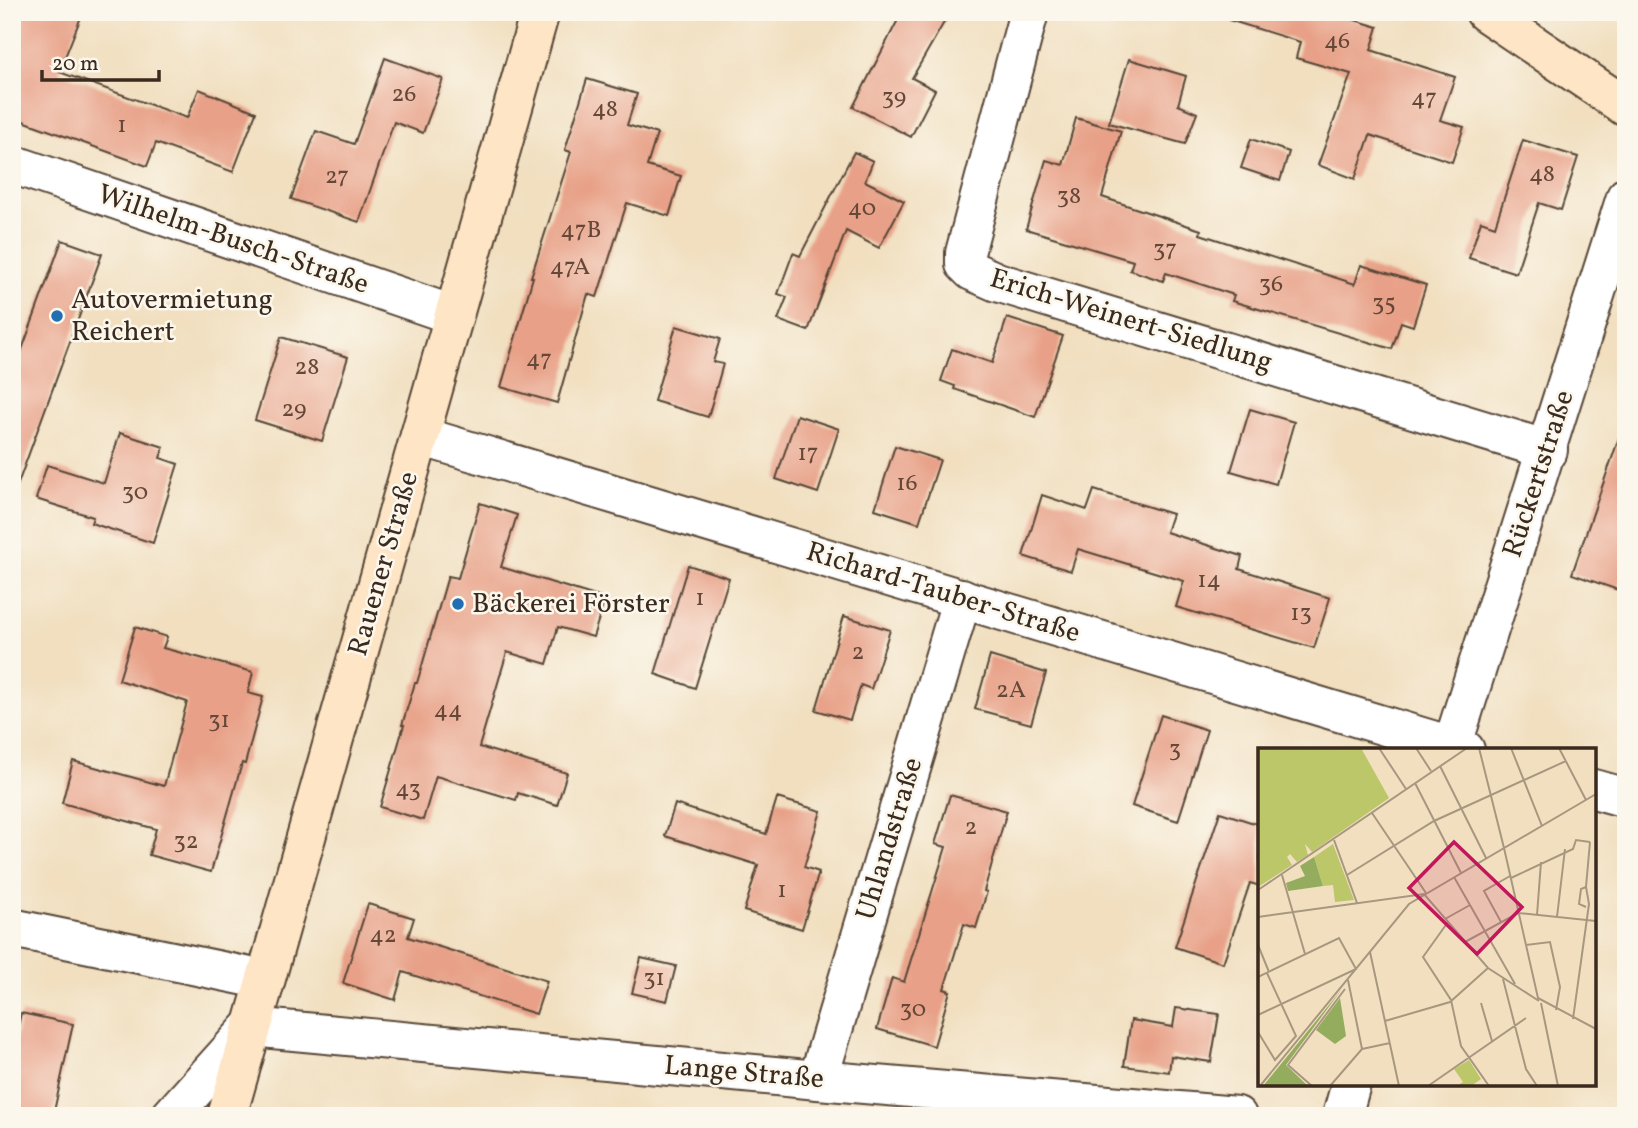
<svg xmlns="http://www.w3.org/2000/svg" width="1638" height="1128" viewBox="0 0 1638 1128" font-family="Vollkorn,serif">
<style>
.building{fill:#e8a188}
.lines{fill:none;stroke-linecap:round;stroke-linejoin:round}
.street-casing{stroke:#564536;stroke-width:42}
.secondary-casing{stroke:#564536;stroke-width:42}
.street{stroke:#fff;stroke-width:38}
.secondary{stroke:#fde5c5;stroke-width:38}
.poi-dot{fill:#1f6fb2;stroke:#fbf7ec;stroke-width:2.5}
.labels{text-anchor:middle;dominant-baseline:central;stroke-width:5;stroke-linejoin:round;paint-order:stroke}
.number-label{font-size:24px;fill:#664838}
.street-label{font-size:28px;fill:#3b2a1e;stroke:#fbf7ec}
.poi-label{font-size:28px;fill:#3b2a1e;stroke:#fbf7ec;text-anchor:start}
.inset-road{fill:none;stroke:#a8977f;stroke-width:2}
.view{fill:#c2185b;fill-opacity:0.15;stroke:#c2185b;stroke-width:3.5}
.inset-edge{fill:none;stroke:#3b2a1e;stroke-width:3.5}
</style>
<rect width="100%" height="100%" fill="#fbf7ec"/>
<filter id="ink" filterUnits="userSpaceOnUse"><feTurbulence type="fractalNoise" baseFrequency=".0143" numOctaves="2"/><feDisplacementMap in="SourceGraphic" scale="14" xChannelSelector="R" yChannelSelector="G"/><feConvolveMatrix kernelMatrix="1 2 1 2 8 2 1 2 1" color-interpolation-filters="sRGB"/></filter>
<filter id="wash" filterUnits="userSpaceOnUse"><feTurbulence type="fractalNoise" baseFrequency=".00686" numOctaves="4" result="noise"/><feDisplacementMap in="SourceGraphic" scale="28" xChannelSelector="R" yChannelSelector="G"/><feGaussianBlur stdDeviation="1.57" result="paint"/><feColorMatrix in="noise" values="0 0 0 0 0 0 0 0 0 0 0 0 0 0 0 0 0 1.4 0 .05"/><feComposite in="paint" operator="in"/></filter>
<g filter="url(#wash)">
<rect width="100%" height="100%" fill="#f1dfc0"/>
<g id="blocks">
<g class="building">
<path d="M12 12H83L59 72 187 118 199 89 256 112 233 172 156 143 147 166 12 117Z"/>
<path d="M902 12H950L912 78 935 90 911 137 853 107Z"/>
<path d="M1230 12H1328L1378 27 1371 50 1455 77 1440 120 1464 127 1452 162 1370 135 1355 179 1318 165 1351 74 1296 58 1300 42 1229 20Z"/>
<path d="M385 58 443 79 423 133 394 122 359 222 291 199 316 131 354 144Z"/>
<path d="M1129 59 1186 76 1178 105 1197 113 1185 144 1109 123Z"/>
<path d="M587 79 637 94 627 125 657 134 647 166 681 176 669 216 627 203 597 297 588 294 557 403 501 387 533 277H531L571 152 565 150Z"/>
<path d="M1076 118 1121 131 1102 197 1201 230 1200 234 1355 284 1361 265 1426 285 1413 326 1401 322 1392 349 1232 301 1234 295 1166 273 1163 281 1130 270 1133 261 1026 229 1046 160 1063 165Z"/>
<path d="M1251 139 1289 152 1280 181 1241 168Z"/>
<path d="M1523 140 1578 157 1561 210 1539 203 1516 273 1469 258 1481 221 1495 226Z"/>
<path d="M854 152 873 161 865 181 904 201 879 248 846 231 808 331 778 320 787 297 778 294 793 253 800 256Z"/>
<path d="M62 240 102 254 16 489 12 488V377Z"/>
<path d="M1007 318 1063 336 1035 417 954 389 955 386 941 381 952 349 992 363Z"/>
<path d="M676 326 720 339 713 362 723 364 708 417 654 401Z"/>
<path d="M281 337 348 357 322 441 255 420Z"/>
<path d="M1250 409 1294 422 1276 484 1231 471Z"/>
<path d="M797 415 839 429 818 493 776 479Z"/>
<path d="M1621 432 1626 433V567L1618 590 1572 574Z"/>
<path d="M120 433 164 447 160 458 178 464 153 543 91 523 93 517 36 499 47 465 104 483Z"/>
<path d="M895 446 940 460 919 523 875 509Z"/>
<path d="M1094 490 1172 514 1166 532 1242 556 1239 569 1330 598 1314 648 1176 607 1184 581 1078 549 1071 571 1023 556 1042 495 1087 510Z"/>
<path d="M480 503 517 515 501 567 605 599 593 637 558 627 547 664 507 652 479 747 567 773 557 805 518 793 516 800 436 776 423 820 380 807 404 725H402L415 683H417L448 576 458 578Z"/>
<path d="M688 565 729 578 695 688 655 674Z"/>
<path d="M844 616 890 630 871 689 861 685 850 720 816 710Z"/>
<path d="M135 627 167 637 163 648 253 672 248 693 263 697 245 764 242 763 211 872 149 855 156 829 62 803 73 761 164 786 187 702 119 680Z"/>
<path d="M990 656 1046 673 1031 724 975 709Z"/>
<path d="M1161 715 1207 730 1178 821 1132 806Z"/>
<path d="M950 795 1007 811 984 891 987 892 976 928 964 924 944 989 950 991 934 1046 877 1029 892 978 904 982 946 847 935 844Z"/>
<path d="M777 798 821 811 804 867 819 872 802 929 744 911 758 865 665 836 675 804 766 834Z"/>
<path d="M1220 812 1260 825V886L1250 883 1223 963 1175 947Z"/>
<path d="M368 904 414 918 408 937 547 981 536 1014 403 972 395 1000 343 983Z"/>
<path d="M641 958 676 966 667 1001 632 993Z"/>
<path d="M1176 1008 1219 1014 1211 1062 1171 1056 1169 1072 1124 1066 1131 1020 1173 1027Z"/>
<path d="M21 1013 73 1024 53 1116H12V1055Z"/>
</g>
</g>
</g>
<g filter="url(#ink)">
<use href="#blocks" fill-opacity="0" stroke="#564536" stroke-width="2"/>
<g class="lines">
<defs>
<g id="street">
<path d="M1029 12 965 253V264L972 271 997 282 1548 450"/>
<path d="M12 164 453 315"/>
<path d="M420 436 1465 750"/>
<path d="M1451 750 1626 197"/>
<path d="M1594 789 1626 798"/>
<path d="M12 928 265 980"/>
<path d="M818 1080 962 598"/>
<path d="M171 1116 251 1027 818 1080 1237 1116"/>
<path d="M1342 1116 1351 1084"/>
</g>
<g id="secondary">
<path d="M1485 12 1626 107"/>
<path d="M227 1116 540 12"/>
</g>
</defs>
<use href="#street" class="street-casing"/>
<use href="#secondary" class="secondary-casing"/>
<use href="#street" class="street"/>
<use href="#secondary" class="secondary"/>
</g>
</g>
<g class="poi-dot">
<circle cx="57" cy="316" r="7"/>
<circle cx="458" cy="604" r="7"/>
</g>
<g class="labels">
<g class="number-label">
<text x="1337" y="42">46</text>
<text x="404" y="95">26</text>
<text x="894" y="98">39</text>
<text x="1424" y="99">47</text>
<text x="605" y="110">48</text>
<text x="122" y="126">1</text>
<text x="1542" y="175">48</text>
<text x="337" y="177">27</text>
<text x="1069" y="197">38</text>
<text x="862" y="209">40</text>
<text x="581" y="231">47B</text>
<text x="1165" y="250">37</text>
<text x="570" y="268">47A</text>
<text x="1271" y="285">36</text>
<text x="1384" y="304">35</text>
<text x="539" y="360">47</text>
<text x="307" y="368">28</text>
<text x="294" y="410">29</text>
<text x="808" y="454">17</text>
<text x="907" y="484">16</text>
<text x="135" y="493">30</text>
<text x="1209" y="581">14</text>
<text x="700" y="599">1</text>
<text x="1301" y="614">13</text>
<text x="858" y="653">2</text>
<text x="1011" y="691">2A</text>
<text x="448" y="711">44</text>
<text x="219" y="721">31</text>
<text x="1175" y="750">3</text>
<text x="408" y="790">43</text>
<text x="971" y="828">2</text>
<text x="186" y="842">32</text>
<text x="782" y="891">1</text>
<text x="383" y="936">42</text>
<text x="654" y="979">31</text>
<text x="913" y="1010">30</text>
</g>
<g class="street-label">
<text transform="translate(233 240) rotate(19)">Wilhelm-Busch-Straße</text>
<text transform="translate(1131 321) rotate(17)">Erich-Weinert-Siedlung</text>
<text transform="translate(1539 474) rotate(-72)">Rückertstraße</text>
<text transform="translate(384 564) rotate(-74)">Rauener Straße</text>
<text transform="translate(943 593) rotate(17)">Richard-Tauber-Straße</text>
<text transform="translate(890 839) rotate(-73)">Uhlandstraße</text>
<text transform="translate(744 1073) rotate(5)">Lange Straße</text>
</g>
<g class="poi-label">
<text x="71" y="300">Autovermietung<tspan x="71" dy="32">Reichert</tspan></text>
<text x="472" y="604">Bäckerei Förster</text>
</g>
</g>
<g transform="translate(1258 748)">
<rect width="338" height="338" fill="#f1dfc0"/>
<path d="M0 0H103L131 50 54 104 47 96 50 107 39 114 32 106 29 109 34 117 0 139ZM75 96 96 152 77 154 75 137 65 138 56 109ZM211 312 223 331 213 338H199L205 334 196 321Z" fill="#bbc769"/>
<path d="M56 109 65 138 30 143 28 135 47 128 42 118ZM84 241 28 317 50 338H5ZM82 250 88 288 77 296 58 282Z" fill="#94ac5d"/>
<path class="inset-road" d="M121 0 148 41M158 0 173 23M221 0 246 100M253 0 284 78M301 0 328 52M182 18 228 110M157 35 203 125M114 65 168 145M76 92 99 155M246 100 280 250 338 281M24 127 47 206M89 127 176 73 308 13M196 129 257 236M253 130 315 101 318 92 332 94M0 142 209 0M328 159 321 156 323 141 328 139M279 167 283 114M0 169 166 146 230 220 281 253M299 169 307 101M187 171 212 157M190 174 165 209 193 252 203 298 231 338M243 174 226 143 252 128M207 194 260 165 338 173M0 197 11 224M268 197 292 194 302 239 298 262M112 204 141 338M0 229 81 190 98 221 0 267M245 231 268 321 279 338M90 232 104 301M223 255 234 293M283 255 300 338M315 271 331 156 328 139 332 94M127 273 192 254 230 220M0 284 17 312 38 288 9 225M104 301 132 295M2 338 151 156 338 46M54 338 30 317 87 241M72 338 104 301M170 338 268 270"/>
<path class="view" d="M196 94 264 159 219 206 151 140Z"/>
<rect width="338" height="338" class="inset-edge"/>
</g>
<rect width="1638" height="1128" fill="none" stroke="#fbf7ec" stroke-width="42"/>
<path d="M42 70v10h117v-10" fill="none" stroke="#3b2a1e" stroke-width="3.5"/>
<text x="52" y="70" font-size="21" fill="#3b2a1e" stroke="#fbf7ec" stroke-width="5" paint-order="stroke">20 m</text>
</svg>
